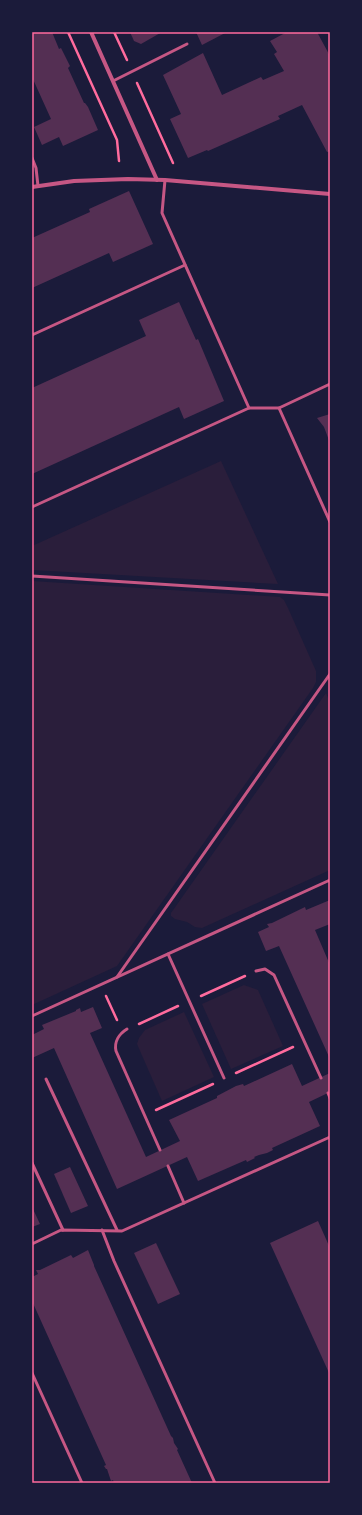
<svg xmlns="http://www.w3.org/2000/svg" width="362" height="1515" viewBox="0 0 362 1515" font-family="'Nunito Sans',sans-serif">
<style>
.green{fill:#2a1e3b}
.building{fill:#542f53}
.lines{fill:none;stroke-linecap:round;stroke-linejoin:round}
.path{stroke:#ff6b9d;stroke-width:2.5}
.service{stroke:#c65784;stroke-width:3}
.minor{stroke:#c65784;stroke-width:4}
.neatline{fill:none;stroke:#ff6b9d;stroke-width:1.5}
</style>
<rect width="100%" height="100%" fill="#1b1b3a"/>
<g class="green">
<path d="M221 461 278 584 32 570V546Z"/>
<path d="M32 581 280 597 284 600 288 608 316 671V682L313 688 117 966 32 1005Z"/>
<path d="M326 693 330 703V870L202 928 195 927 187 922 175 919 171 916V913Z"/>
<path d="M244 985 258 990 283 1046 231 1069 202 1004Z"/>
<path d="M184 1012 214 1077 162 1101 137 1044 139 1038 145 1030Z"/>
</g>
<g class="building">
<path d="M32 32H52L59 49 61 48 70 66 68 68 84 103H85L88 107 98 130 63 146 59 137 42 145 34 127 51 119 32 77Z"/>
<path d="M130 32H162L141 44 134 41Z"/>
<path d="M196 32H227L202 45Z"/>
<path d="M287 32H317L330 56V151L327 152 302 105 278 116 280 119 208 151 207 150 188 158 170 119 181 114 163 75 203 53 222 95 261 77 263 80 284 71 274 54 277 52 270 41Z"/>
<path d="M129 191 153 244 113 262 109 253 32 288V238L90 212 89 209Z"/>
<path d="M179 302 196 340 198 339 224 401 184 419 179 407 32 474V388L146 336 139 320Z"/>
<path d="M330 414V443L324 427 317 418Z"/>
<path d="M330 900V924L315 930 330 965V1059L279 946 266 951 258 932 269 927 267 924 272 923 305 907 306 910Z"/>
<path d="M93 1007 102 1028 90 1033 146 1157 180 1141 169 1120 217 1098V1096L236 1086 243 1084 244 1086 292 1064 302 1086 330 1073V1092L309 1102 320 1126 272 1148 273 1150 267 1153 259 1155 254 1157 255 1158 247 1162 246 1160 198 1181 187 1157 117 1189 54 1048 32 1058V1035L44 1029 42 1025 76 1011V1010L80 1008 81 1012Z"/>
<path d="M70 1167 88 1206 71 1213 54 1174Z"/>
<path d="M32 1207 40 1224 32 1227Z"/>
<path d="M318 1221 330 1248V1375L270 1243Z"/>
<path d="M156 1243 180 1294 158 1304 134 1253Z"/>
<path d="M88 1250 94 1265V1266L171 1436 173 1438 174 1443 178 1449 177 1450 192 1483H114L113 1480 111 1481 107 1469H106L104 1466 106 1465 32 1301V1277L38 1274 36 1270H40L71 1255 73 1258Z"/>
</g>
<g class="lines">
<g class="path">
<path d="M68 32 117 140 119 161"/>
<path d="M114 32 127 60"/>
<path d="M137 83 173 163"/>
<path d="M106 996 117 1020"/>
<path d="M201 996 245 976"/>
<path d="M139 1024 178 1006"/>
<path d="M236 1073 293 1047"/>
<path d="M156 1110 213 1084"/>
</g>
<g class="service">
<path d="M113 81 187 44"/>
<path d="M32 158 36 168 38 186"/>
<path d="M165 180 162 213 249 408"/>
<path d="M32 335 185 265"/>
<path d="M279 408 330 522"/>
<path d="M32 507 249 408H279L330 384"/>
<path d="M32 576 330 595"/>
<path d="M168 954 224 1078"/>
<path d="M256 971 265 969 274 975 321 1078"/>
<path d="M117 977 330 674"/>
<path d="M32 1016 330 880"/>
<path d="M127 1029C119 1034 114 1042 116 1051L160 1150"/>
<path d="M46 1079 117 1230"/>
<path d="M328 1093 330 1098"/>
<path d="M32 1163 63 1230"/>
<path d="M168 1166 184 1203"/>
<path d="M102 1230 114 1261 215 1483"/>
<path d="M32 1244 61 1230 122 1231 330 1137"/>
<path d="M32 1373 82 1483"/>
</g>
<g class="minor">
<path d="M91 32 157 180"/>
<path d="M32 187 74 181 128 179 165 180 330 194"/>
</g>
</g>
<rect width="362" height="1515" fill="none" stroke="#1b1b3a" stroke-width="66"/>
<rect x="33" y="33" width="296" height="1449" class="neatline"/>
</svg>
